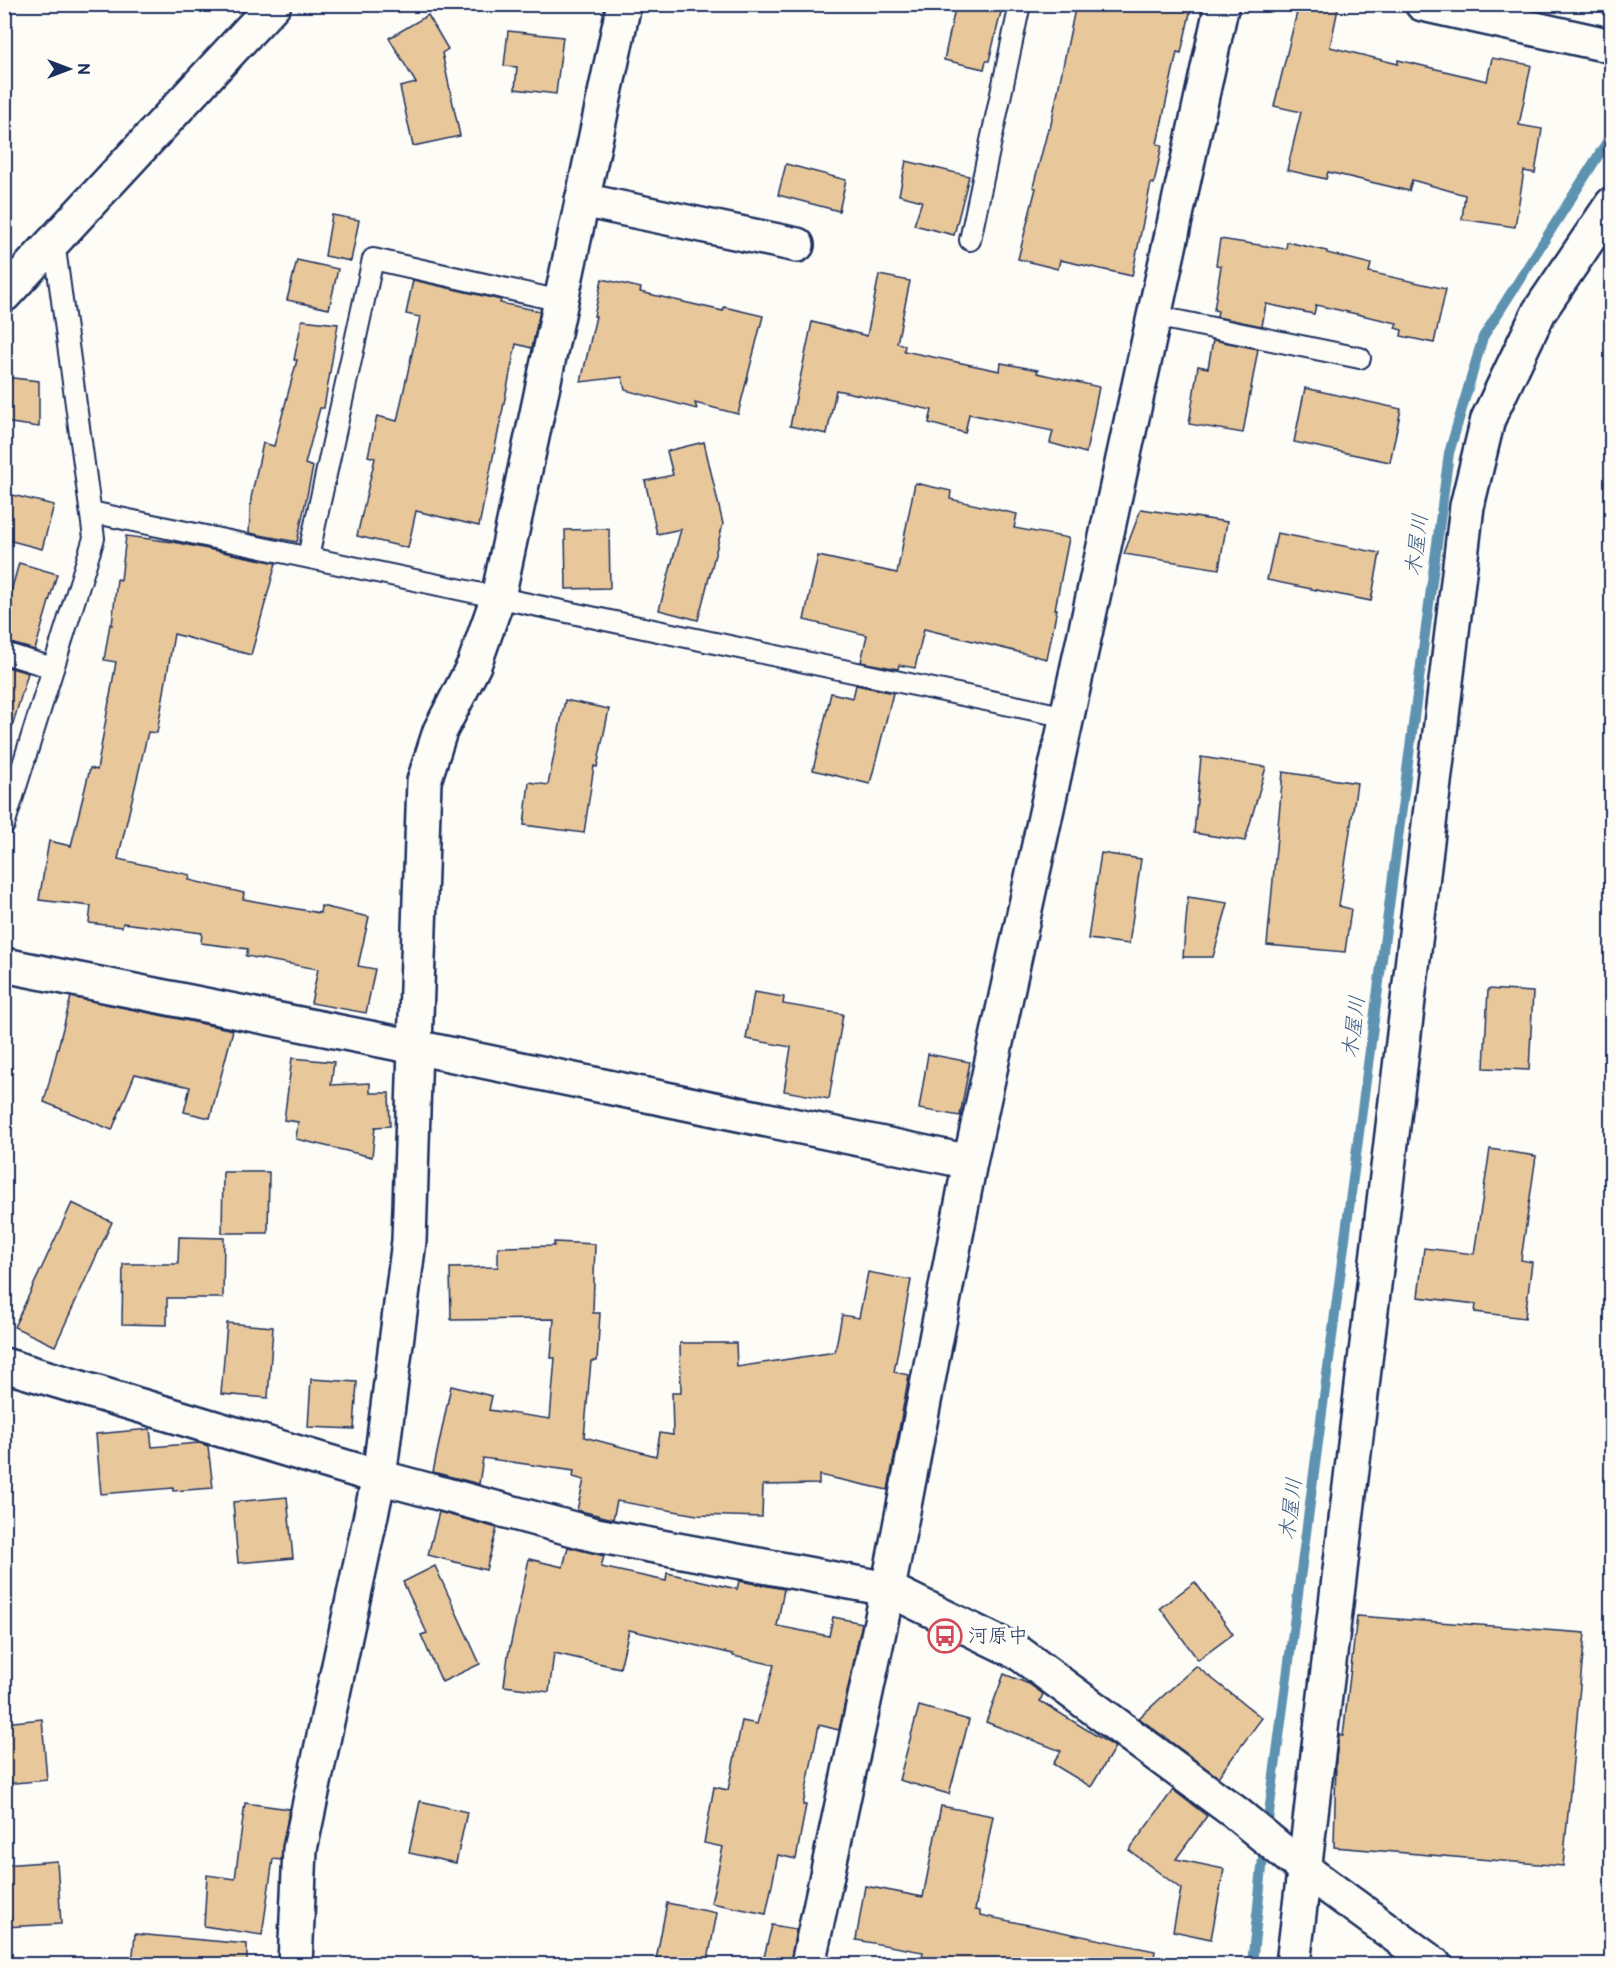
<svg xmlns="http://www.w3.org/2000/svg" width="1616" height="1969" viewBox="0 0 1616 1969" font-family="'Balsamiq Sans','Klee One',sans-serif">
<style>
.lines{fill:none;stroke-linecap:round;stroke-linejoin:round}
.stream{stroke:#5d92b1;stroke-width:10}
.building{fill:#e8c89a;stroke:#1b2f5e;stroke-width:1.5}
.lane-casing{stroke:#1b2f5e;stroke-width:24}
.street-casing{stroke:#1b2f5e;stroke-width:38}
.secondary-casing{stroke:#1b2f5e;stroke-width:38}
.lane{stroke:#fdfcf7;stroke-width:20}
.street{stroke:#fdfcf7;stroke-width:33}
.secondary{stroke:#fdfcf7;stroke-width:33}
.labels{text-anchor:middle;dominant-baseline:central;stroke-width:6;stroke-linejoin:round;paint-order:stroke}
.poi-label{font-size:20px;fill:#1b2f5e;stroke:#fdfcf7;text-anchor:start}
.water-label{font-size:21px;font-style:italic;fill:#365881;stroke:#fdfcf7}
</style>
<rect width="100%" height="100%" fill="#fdfcf7"/>
<filter id="ink" filterUnits="userSpaceOnUse"><feTurbulence type="fractalNoise" baseFrequency=".0167" numOctaves="2"/><feDisplacementMap in="SourceGraphic" scale="12" xChannelSelector="R" yChannelSelector="G"/><feConvolveMatrix kernelMatrix="1 2 1 2 8 2 1 2 1" color-interpolation-filters="sRGB"/></filter>
<g filter="url(#ink)">
<g class="lines">
<path class="stream" d="M1252 1964 1263 1858 1449 453 1483 337 1612 134"/>
</g>
<g class="building">
<path d="M956 4H1003L989 61H986L984 69 944 60Z"/>
<path d="M1076 4H1192L1181 53 1177 52 1157 144 1162 145 1154 184 1151 183 1132 276 1060 260 1058 269 1018 259 1036 188 1033 187 1048 129H1050Z"/>
<path d="M1299 4H1339L1330 47 1398 64V60L1487 81 1492 58 1531 65 1519 125 1542 129 1535 173 1524 171 1515 227 1462 219 1465 195 1412 180 1409 191 1328 172 1326 179 1287 170 1301 112 1274 106Z"/>
<path d="M428 15 448 49 442 53 460 136 413 146 400 87 416 83 389 38Z"/>
<path d="M508 31 563 37 556 94 515 89 517 67 504 66Z"/>
<path d="M906 161 969 176 954 235 914 225 922 201 899 195Z"/>
<path d="M786 164 846 180 839 211 778 195Z"/>
<path d="M332 215 359 220 351 261 325 256Z"/>
<path d="M1220 239 1286 249 1287 242 1327 251V253L1371 264 1369 272 1446 289 1434 343 1401 336 1402 330 1395 328 1397 323 1316 305 1314 314 1266 304 1262 326 1217 317 1218 311 1214 310 1221 266 1216 265Z"/>
<path d="M297 260 338 269 329 309 287 300Z"/>
<path d="M879 275 910 281 897 343 905 345 904 351 1000 371 1001 363 1038 370 1037 373 1099 387 1086 453 1050 443 1053 431 969 414 965 433 929 423 932 410 836 390 827 434 790 426 812 322 867 336Z"/>
<path d="M602 279 641 288 640 292 723 311 724 307 763 316 738 414 695 403 697 409 625 390 622 377 581 382 596 316H594Z"/>
<path d="M413 280 501 300 500 303 540 311 532 348 516 344 479 526 416 511 408 548 357 536 375 458 368 456 377 416 397 421 420 317 406 314Z"/>
<path d="M302 320 338 324 324 408H320L305 464 313 467 297 542 249 533 251 498 263 443 274 446 297 360H294Z"/>
<path d="M1213 340 1258 349 1243 433 1189 424 1198 366 1208 368Z"/>
<path d="M4 377 39 381V427L4 422Z"/>
<path d="M1305 388 1401 409 1390 462 1294 442Z"/>
<path d="M704 442 723 524 698 620 659 610 681 529 657 534 645 481 673 475 667 451Z"/>
<path d="M915 483 951 491 950 499 1017 514 1014 528 1069 538 1055 609H1057L1047 659 924 629 915 668 899 665 898 669 861 662 867 635 804 620 818 556 897 573Z"/>
<path d="M4 493 54 505 42 549 4 539Z"/>
<path d="M1141 509 1227 522 1219 569 1124 554Z"/>
<path d="M609 529 610 588 566 589 565 530Z"/>
<path d="M1277 533 1380 553 1371 601 1267 580Z"/>
<path d="M126 536 173 542 276 563 251 655 174 634 157 733 148 732 118 859 190 875 189 880 244 893 243 899 320 913 321 906 369 917 358 966 375 969 366 1013 311 1003 318 969 246 956 248 949 201 943 202 933 123 923 122 927 89 923 91 906 39 900 49 841 71 846 90 768 97 770 116 662 104 660 110 624 112 625 117 579 121 580Z"/>
<path d="M19 563 57 574 35 650 4 641V616Z"/>
<path d="M4 666 28 673 12 727 4 726Z"/>
<path d="M856 685 893 693 870 784 813 770 831 693 853 698Z"/>
<path d="M565 700 609 709 597 767 594 766 584 833 524 825 529 782 548 785Z"/>
<path d="M1201 757 1266 767 1245 841 1194 833Z"/>
<path d="M1283 772 1357 783 1339 906 1351 909 1345 952 1267 945Z"/>
<path d="M1101 853 1141 859 1129 944 1088 939Z"/>
<path d="M1188 897 1228 903 1213 957H1183Z"/>
<path d="M1488 989 1533 992 1529 1070 1484 1068Z"/>
<path d="M754 992 784 997 783 1004 843 1014 829 1099 784 1091 791 1047 746 1039Z"/>
<path d="M71 997 233 1030 210 1118 184 1112 190 1087 135 1074 112 1130 44 1102Z"/>
<path d="M928 1054 970 1062 960 1116 919 1109Z"/>
<path d="M292 1058 334 1062 331 1085 370 1083V1093H389L390 1126 375 1127 372 1157 296 1139 298 1122 284 1120Z"/>
<path d="M1490 1149 1536 1156 1521 1260 1532 1262 1525 1318 1475 1312 1476 1304 1418 1297 1424 1248 1474 1254Z"/>
<path d="M223 1172H269L268 1233H222Z"/>
<path d="M72 1203 112 1222 55 1346 14 1327Z"/>
<path d="M179 1237 224 1238 223 1298H167V1325L122 1324 123 1264H178Z"/>
<path d="M554 1242 595 1244 593 1313H600L597 1361H591L584 1437 656 1456 660 1433 673 1435 672 1393H681L680 1343H736L737 1367 835 1352 842 1315 859 1318 868 1272 911 1280 894 1372 909 1375 888 1490 819 1475V1484L763 1485 762 1517 697 1515 617 1501 613 1519 577 1510 584 1480 573 1477 574 1471 483 1458 479 1484 433 1472 451 1386 492 1396 489 1410 550 1419 555 1358H551L554 1319 451 1320 450 1268 498 1267V1247L554 1246Z"/>
<path d="M227 1323 273 1327 268 1398 221 1394Z"/>
<path d="M311 1379 357 1382 354 1429 308 1427Z"/>
<path d="M150 1429 152 1447 199 1443 208 1446 213 1488 173 1491V1488L101 1494 96 1434Z"/>
<path d="M287 1497 293 1558 238 1563 233 1502Z"/>
<path d="M439 1512 497 1528 486 1570 428 1555Z"/>
<path d="M568 1547 604 1556 601 1567 666 1581 667 1573 737 1589 739 1581 784 1589 777 1626 829 1636 833 1617 862 1623 839 1730 819 1725 803 1805H806L796 1859 778 1855 766 1914 711 1903 723 1847 704 1843 714 1787 728 1790 742 1721 757 1724 774 1665 733 1656V1654L629 1630 620 1668 554 1653 549 1692 504 1686 508 1656 529 1559 563 1567Z"/>
<path d="M435 1566 480 1664 442 1682 421 1635 427 1633 403 1582Z"/>
<path d="M1195 1582 1233 1634 1198 1660 1160 1608Z"/>
<path d="M1357 1616 1585 1633 1563 1866 1334 1847 1336 1759 1339 1735 1343 1736Z"/>
<path d="M1196 1666 1262 1718 1218 1777 1139 1718Z"/>
<path d="M1004 1674 1029 1684 1043 1694 1040 1701 1115 1747 1091 1787 1053 1764 1061 1751 986 1722Z"/>
<path d="M919 1706 969 1720 949 1794 899 1780Z"/>
<path d="M42 1719 47 1780 4 1784V1723Z"/>
<path d="M1173 1790 1207 1816 1176 1859 1224 1869 1211 1939 1173 1931 1181 1889 1129 1850Z"/>
<path d="M420 1801 467 1812 456 1863 409 1853Z"/>
<path d="M245 1803 289 1809 281 1860 273 1859 262 1935 204 1926 207 1875 235 1879Z"/>
<path d="M941 1806 993 1816 975 1910 980 1911V1915L1155 1951 1153 1965H953L922 1959 923 1952 856 1940 865 1886 923 1897Z"/>
<path d="M57 1861 61 1924 4 1927V1865Z"/>
<path d="M667 1903 717 1913 707 1965H655Z"/>
<path d="M772 1925 796 1929 790 1965H762Z"/>
<path d="M135 1934 247 1944V1965H132Z"/>
</g>
<g class="lines">
<defs>
<g id="lane">
<path d="M970 240 1020 4"/>
<path d="M1154 316 1360 358"/>
<path d="M91 512 1067 717"/>
<path d="M308 557 373 259 561 301"/>
<path d="M4 653 53 668"/>
<path d="M4 825 94 538 54 241"/>
</g>
<g id="street">
<path d="M1422 4 1612 46"/>
<path d="M582 200 797 245"/>
<path d="M4 295 274 4"/>
<path d="M4 965 415 1047 970 1162"/>
<path d="M4 1365 379 1477 596 1535 888 1589 1019 1653 1236 1813 1304 1869 1434 1964"/>
<path d="M295 1964 300 1849 379 1477 409 1241 415 1047"/>
<path d="M808 1964 888 1589 970 1162 1222 4"/>
<path d="M1293 1964 1467 506 1488 419 1539 312 1612 204"/>
</g>
<path id="secondary" d="M415 1047 424 781 440 731 474 665 498 597 624 4"/>
</defs>
<use href="#lane" class="lane-casing"/>
<use href="#street" class="street-casing"/>
<use href="#secondary" class="secondary-casing"/>
<use href="#lane" class="lane"/>
<use href="#street" class="street"/>
<use href="#secondary" class="secondary"/>
</g>
</g>
<defs>
<symbol id="bus-ring" viewBox="-11 -11 22 22"><circle r="9.5" fill="#fdfcf7" stroke="#d1495b" stroke-width="1.5"/><path d="M-5-6H5V4H4V6H2V4H-2V6H-4V4H-5ZM-3.5-4V0h7V-4ZM-3.5 1.2v1.5H-2V1.2ZM2 1.2v1.5H3.5V1.2Z" fill="#d1495b"/></symbol>
</defs>
<g fill-rule="evenodd">
<use href="#bus-ring" x="926" y="1617" width="38" height="38"/>
</g>
<g class="labels">
<g class="poi-label">
<text x="968" y="1636">河原中</text>
</g>
<g class="water-label">
<text transform="translate(1417 545) rotate(-83)">木屋川</text>
<text transform="translate(1354 1027) rotate(-83)">木屋川</text>
<text transform="translate(1291 1509) rotate(-83)">木屋川</text>
</g>
</g>
<rect width="1616" height="1969" fill="none" stroke="#fdfcf7" stroke-width="24"/>
<rect x="12" y="12" width="1592" height="1945" fill="none" stroke="#1b2f5e" stroke-width="2" filter="url(#ink)"/>
<g transform="translate(69 69) rotate(90)" stroke="#fdfcf7" stroke-width="4.5" paint-order="stroke">
<path d="M0-4.5L10 22L0 15L-10 22Z" fill="#1b2f5e"/>
<text y="-9" font-size="16" font-weight="bold" text-anchor="middle" fill="#1b2f5e">N</text>
</g>
</svg>
